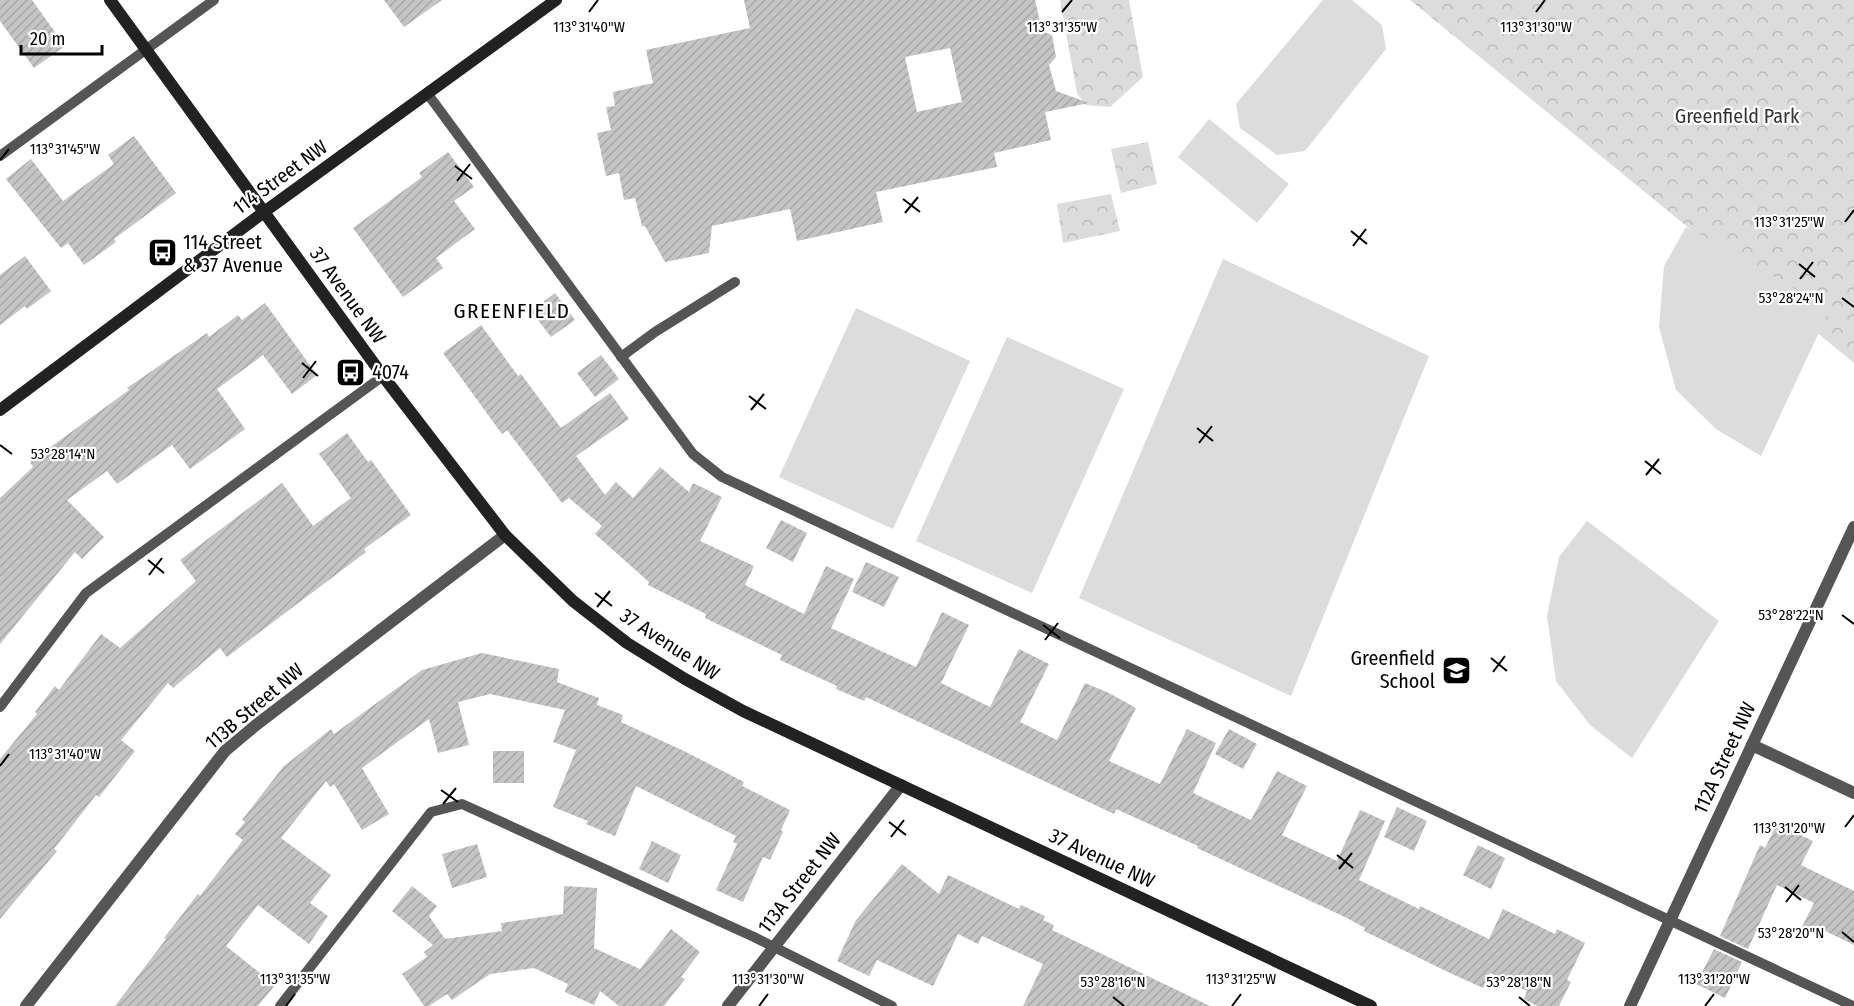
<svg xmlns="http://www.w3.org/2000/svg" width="1854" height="1006" viewBox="0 0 1854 1006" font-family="'Fira Sans Condensed',sans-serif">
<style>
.forest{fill:url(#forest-crowns)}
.pitch{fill:#dcdcdc}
.building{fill:url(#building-hatch);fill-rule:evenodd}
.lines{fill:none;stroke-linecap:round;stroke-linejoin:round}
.lane{stroke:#555;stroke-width:10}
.street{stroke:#555;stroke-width:12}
.secondary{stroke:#222;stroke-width:12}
.ticks{fill:none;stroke:#000;stroke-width:2}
.labels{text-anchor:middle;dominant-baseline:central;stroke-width:4.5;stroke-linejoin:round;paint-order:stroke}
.park-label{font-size:20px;fill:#333;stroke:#fff}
.street-label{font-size:20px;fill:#000;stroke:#fff}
.poi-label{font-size:20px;fill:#000;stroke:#fff;text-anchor:start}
.neighbourhood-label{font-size:21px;letter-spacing:1.5px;fill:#000;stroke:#fff}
.ticks-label{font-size:15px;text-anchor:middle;fill:#000;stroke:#fff;stroke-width:4.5;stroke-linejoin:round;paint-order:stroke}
</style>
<defs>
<pattern id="forest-crowns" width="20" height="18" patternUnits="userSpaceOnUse" patternTransform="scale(1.5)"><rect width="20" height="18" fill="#dcdcdc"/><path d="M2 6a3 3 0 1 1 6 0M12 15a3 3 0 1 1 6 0" fill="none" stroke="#bbb"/></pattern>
<pattern id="building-hatch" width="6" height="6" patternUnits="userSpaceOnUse" patternTransform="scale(1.5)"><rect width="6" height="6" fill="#c4c4c4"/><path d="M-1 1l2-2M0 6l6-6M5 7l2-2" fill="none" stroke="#a7a7a7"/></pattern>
</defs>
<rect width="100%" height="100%" fill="#fff"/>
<g class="forest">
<path d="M1060 0H1129L1143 77 1110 107 1086 105 1077 93Z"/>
<path d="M1410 0H1854V363Z"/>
<path d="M1148 142 1157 184 1121 193 1111 149Z"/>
<path d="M1111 194 1120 231 1063 243 1057 204Z"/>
</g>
<g class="pitch">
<path d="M1323 0H1352L1382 25 1386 49 1305 151 1277 155 1240 128 1236 104Z"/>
<path d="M1209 119 1289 184 1257 223 1178 157Z"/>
<path d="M1686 227 1830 309 1761 456 1716 429 1676 390 1659 327 1664 266Z"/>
<path d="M1223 259 1429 356 1291 696 1079 598Z"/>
<path d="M856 308 970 361 893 529 779 477Z"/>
<path d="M1007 337 1124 389 1032 593 916 541Z"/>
<path d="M1587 521 1719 621 1632 758 1590 725 1556 681 1547 616 1559 557Z"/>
</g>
<g class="building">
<path d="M0 0H32L65 46 34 68 0 21Z"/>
<path d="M384 0H442L404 27Z"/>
<path d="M744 0H1035L1042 31 1052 35 1056 57 1049 65 1056 91 1089 103 1045 112 1051 140 994 153 997 167 876 192 883 222 797 241 790 209 712 226 709 253 665 262 645 226H642L635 198 624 200 619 173 606 176 597 133 611 130 606 107 615 106 613 92 653 83 646 50 750 28ZM950 48 962 102 917 112 905 57Z"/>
<path d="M134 136 176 193 114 239 116 242 84 265 68 243 61 248 6 179 31 159 63 201 114 164 108 155Z"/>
<path d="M448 152 474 187 454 201 475 229 436 258 443 268 403 297 353 228 422 177 419 173Z"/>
<path d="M25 256 51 291 27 309 25 306 0 325V275Z"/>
<path d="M555 293 575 320 551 337 531 311Z"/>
<path d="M265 303 317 375 292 394 263 355 217 389 245 429 190 469 172 445 117 484 107 471 67 500 104 537 82 559 75 552 0 644V498L33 467 30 462 129 390 127 388 207 333 209 337 238 315 242 320Z"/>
<path d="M481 325 518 376 521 374 561 428 610 393 629 419 576 456 605 495 616 482 633 498 660 467 689 492 693 483 722 497 700 541 754 566 745 585 804 614 826 566 854 579 831 628 916 667 942 612 969 625 941 683 990 707 1019 649 1049 664 1020 722 1057 740 1085 683 1109 693 1136 708 1109 761 1160 784 1187 729 1216 743 1193 793 1251 820 1277 771 1307 786 1282 835 1337 861 1360 810 1385 821 1359 880 1419 909 1420 906 1489 939 1503 909 1555 934 1557 929 1585 943 1567 980 1571 982 1559 1006H1537L1524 999 1527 991 1490 973 1483 988 1450 973 1364 931 1365 928 1347 918 1197 848 1198 846 1116 809 1114 814 866 697 864 701 836 689 837 686 780 660 782 655 705 618 706 614 648 585 649 582 595 534 602 526 569 498 562 503 507 430 502 434 443 353Z"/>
<path d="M601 355 619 379 595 397 577 373Z"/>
<path d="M347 433 368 462 371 460 411 515 364 549 366 552 227 657 220 648 173 688 168 683 121 740 135 751 99 797 96 795 54 849 57 851 0 919V759L37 714 35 712 55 686 59 690 101 634 120 648 196 581 180 560 282 483 313 526 351 498 319 454Z"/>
<path d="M781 520 807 533 793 562 766 548Z"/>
<path d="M866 562 899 577 884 607 852 592Z"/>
<path d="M482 653 559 669 557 682 599 698 597 705 623 715 621 722 684 751 744 782 742 786 790 810 781 830 783 832 770 860 763 857 743 902 716 890 737 844 733 842 736 836 636 786 615 836 586 824 588 821 553 807 576 750 553 742 565 710 490 694 458 702 469 745 438 753 429 719 362 768 389 814 362 830 334 784 330 787 326 781 281 838 331 875 310 903 328 916 309 944 258 905 226 946 275 985 258 1006H115L166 939 164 938 198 894 200 896 243 840 235 834 245 822 242 820 283 767 331 729 334 734 422 670Z"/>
<path d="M1229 729 1257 744 1243 769 1215 754Z"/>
<rect x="493" y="751" width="31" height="32"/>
<path d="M1397 807 1427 821 1414 851 1384 837Z"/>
<path d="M1777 824 1813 841 1801 865 1854 891V945L1823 930 1821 936 1802 927 1814 903 1777 885 1748 949 1720 936 1760 845 1765 848Z"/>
<path d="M652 841 681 855 668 883 639 869Z"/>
<path d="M477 844 487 877 452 888 442 854Z"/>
<path d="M1478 845 1505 858 1491 889 1463 875Z"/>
<path d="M902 864 939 894 948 875 1019 909 1021 905 1045 916 1043 920 1054 925 1052 930 1210 1006H1023L1043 964 982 936 978 944 958 934 933 986 877 960 869 976 837 961 856 920Z"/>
<path d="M412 886 437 906 429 916 445 939 502 931 501 923 563 914 564 886 597 888 594 948 640 969 671 929 700 952 681 977 685 979 664 1006H619L600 991 594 1005 565 992 568 984 534 968 490 974 452 1000 447 994 429 1006H424L402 974 427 957 424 952 433 945 392 911Z"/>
<path d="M1714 949 1742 962 1725 998 1696 984Z"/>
</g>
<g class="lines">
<g class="lane">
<path d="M427 93 693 454 722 477 1853 1006"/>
<path d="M0 156 214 0"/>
<path d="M621 357 655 332 735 282"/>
<path d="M0 707 86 593 383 376"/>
<path d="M280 1006 431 812 462 804 754 937 892 1006"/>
</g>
<g class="street">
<path d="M1752 745 1854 793"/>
<path d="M26 1006 225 751 256 725 505 535"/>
<path d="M728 1006 901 785"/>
<path d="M1630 1006 1854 527"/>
</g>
<g class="secondary">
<path d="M110 0 383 376 505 535 573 601 627 643 685 679 743 711 1371 1006"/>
<path d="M0 410 264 212 556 0"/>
</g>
</g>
<path class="ticks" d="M589 12 598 0M1062 12 1072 0M1536 12 1545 0M0 160 9 149M455 166 472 179M457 181 470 164M903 199 920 212M905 213 918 197M1845 222 1854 210M1351 231 1367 244M1353 246 1366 229M1799 264 1815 277M1800 279 1813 262M1842 298 1854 307M302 363 318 376M303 378 316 361M749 396 766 409M751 410 764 394M1197 428 1213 441M1199 443 1212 426M0 445 12 454M1645 461 1661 474M1646 475 1659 459M148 560 164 573M149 575 162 558M595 593 612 606M597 607 610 591M1842 615 1854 624M1043 625 1060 638M1045 640 1058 623M1491 658 1507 671M1493 672 1505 656M0 766 9 754M441 790 458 802M443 804 456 788M889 822 906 835M1845 827 1854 815M891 837 904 820M1337 855 1353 868M1339 869 1352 853M1785 887 1801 900M1786 902 1799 885M1842 932 1854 942M1113 997 1124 1006M1519 997 1530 1006M286 1006 295 994M759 1006 768 994M1232 1006 1241 994M1705 1006 1714 994"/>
<defs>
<symbol id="bus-square" viewBox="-11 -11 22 22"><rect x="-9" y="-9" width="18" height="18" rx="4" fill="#000" stroke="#fff"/><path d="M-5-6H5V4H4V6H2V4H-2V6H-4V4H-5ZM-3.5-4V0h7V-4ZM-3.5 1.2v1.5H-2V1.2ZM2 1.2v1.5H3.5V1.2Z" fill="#fff"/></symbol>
<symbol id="school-square" viewBox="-11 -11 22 22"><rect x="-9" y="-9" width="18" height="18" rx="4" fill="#000" stroke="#fff"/><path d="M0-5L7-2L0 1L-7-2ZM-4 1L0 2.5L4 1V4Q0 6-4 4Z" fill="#fff"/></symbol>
</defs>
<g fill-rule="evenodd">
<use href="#bus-square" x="146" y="236" width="33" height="33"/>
<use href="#bus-square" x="334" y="356" width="33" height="33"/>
<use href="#school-square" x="1440" y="654" width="33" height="33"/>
</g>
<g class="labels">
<g class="park-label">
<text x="1737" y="116">Greenfield Park</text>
</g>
<g class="street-label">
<text transform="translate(280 177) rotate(-36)">114 Street NW</text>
<text transform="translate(348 295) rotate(54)">37 Avenue NW</text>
<text transform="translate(670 644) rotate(33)">37 Avenue NW</text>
<text transform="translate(254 706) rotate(-40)">113B Street NW</text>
<text transform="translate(1724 758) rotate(-65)">112A Street NW</text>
<text transform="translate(1102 858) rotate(25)">37 Avenue NW</text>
<text transform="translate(799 883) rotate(-52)">113A Street NW</text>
</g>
<g class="poi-label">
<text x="183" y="242">114 Street<tspan x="183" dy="23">&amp; 37 Avenue</tspan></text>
<text x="372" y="372">4074</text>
<text x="1435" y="658" text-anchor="end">Greenfield<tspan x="1435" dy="23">School</tspan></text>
</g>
<g class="neighbourhood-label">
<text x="512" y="311">GREENFIELD</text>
</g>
</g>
<g class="ticks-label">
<text x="589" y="32">113°31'40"W</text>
<text x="1062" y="32">113°31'35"W</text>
<text x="1536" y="32">113°31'30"W</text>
<text x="65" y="154">113°31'45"W</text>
<text x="1789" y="227">113°31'25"W</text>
<text x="1791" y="303">53°28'24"N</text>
<text x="63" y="459">53°28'14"N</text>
<text x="1791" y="620">53°28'22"N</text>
<text x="65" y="759">113°31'40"W</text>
<text x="1789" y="833">113°31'20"W</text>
<text x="1791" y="938">53°28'20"N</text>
<text x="295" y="984">113°31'35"W</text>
<text x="768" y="984">113°31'30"W</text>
<text x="1241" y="984">113°31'25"W</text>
<text x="1714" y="984">113°31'20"W</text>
<text x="1113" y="987">53°28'16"N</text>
<text x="1519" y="987">53°28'18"N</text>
</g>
<path d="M21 45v9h81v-9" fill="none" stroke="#000000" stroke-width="3"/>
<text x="30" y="45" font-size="18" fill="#000000" stroke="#ffffff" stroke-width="4.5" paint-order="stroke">20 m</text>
</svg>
